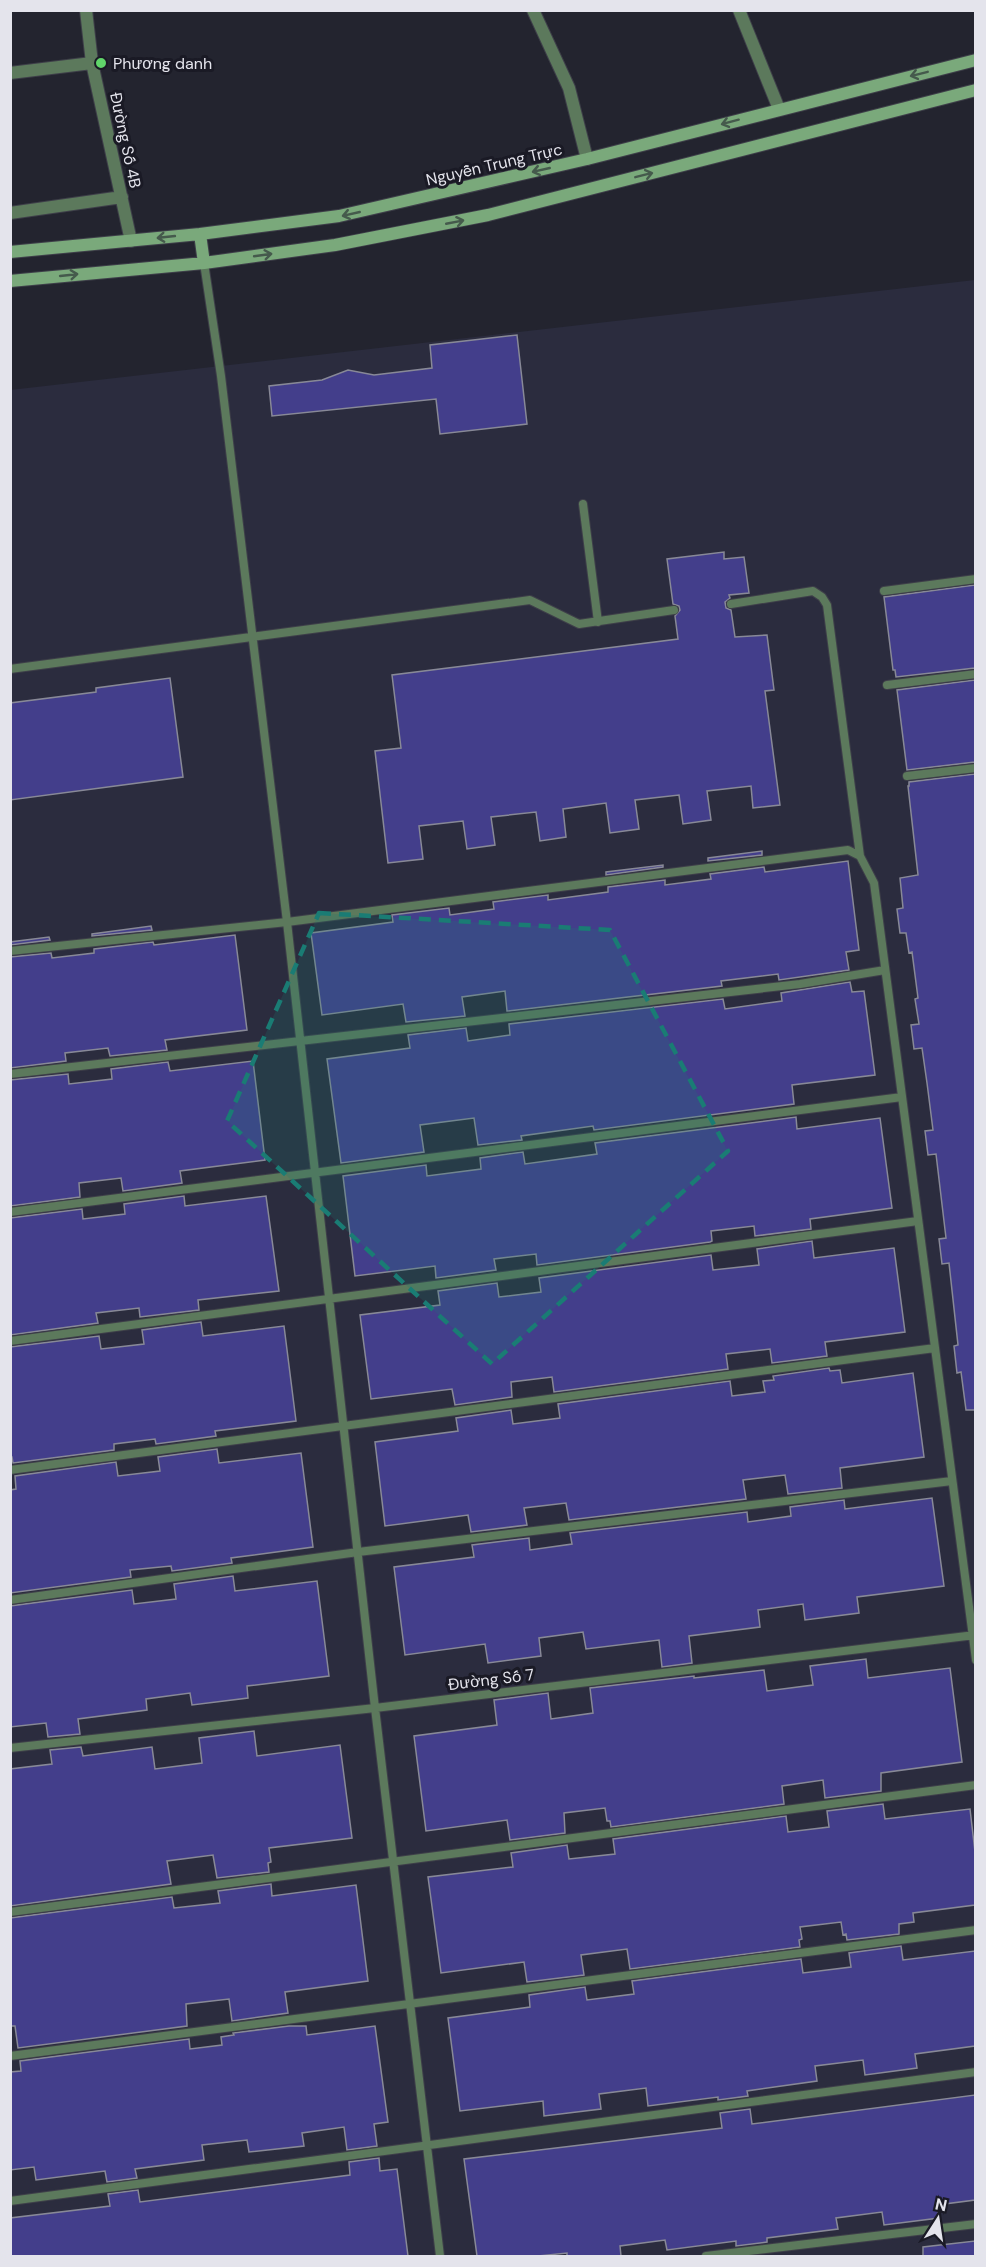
<svg xmlns="http://www.w3.org/2000/svg" width="986" height="2267" viewBox="0 0 986 2267" font-family="'DM Sans',sans-serif">
	<rect width="100%" height="100%" fill="#23242f"/>
	<path fill="#2b2c3e" d="M975,280v1976h-964l-1,-1866z"/>
	<path fill="#433e8b" stroke="#888997" stroke-width="1.5" d="M517,335l10,89 -87,10 -4,-35 -164,17 -3,-30 53,-6 26,-10 26,5 58,-7 -2,-23z
		M724,552v7l20,-2 5,36 -20,2 1,3 -5,4 1,6 5,2 4,27 32,-2 7,55 -9,1 15,114 -27,3 -2,-22 -44,5 4,29 -28,4 -4,-29 -44,5 4,29 -29,4 -4,-30 -43,6 3,28 -26,4 -4,-29 -45,5 4,28 -28,4 -4,-28 -44,5 4,33 -35,4 -13,-112 26,-3 -9,-73 286,-36 -3,-23 5,-6 -1,-4 -6,-2 -6,-45z
		M975,585v83l-79,9 -1,-7h-2l-9,-73z
		M170,678l13,99 -173,23v-97l86,-11v-4z
		M975,680v82l-68,8 -10,-80z
		M975,774v636h-9l-5,-38 -4,1 -3,-27 4,-1 -9,-82 -7,1 -3,-25 7,-1 -10,-84 -8,1 -3,-24 8,-1 -6,-47 -5,-35 -8,1 -3,-24 8,-1 -4,-25 3,-1 -6,-46 -3,1 -3,-20h-6l-3,-24 6,-1 -3,-30 18,-3 -10,-89h1v-4z
		M762,851v4l-54,6v-3z
		M848,861l11,89 -13,2 3,18 -70,10 -1,-6 -57,7 1,5 -215,25 -2,-20 -43,6 3,19 -59,6 -3,-18 -81,11 -11,-82 82,-11 -1,-7 57,-7 1,7 44,-6 -1,-7 55,-7v5l60,-8v-5l57,-7v5l46,-6 -1,-5 54,-7 1,5z
		M663,865v2l-57,8v-3z
		M151,926l1,4 -60,6v-2z
		M235,935l12,95 -82,10 2,10 -57,6 -2,-8 -43,5 1,8 -56,7v-111l41,-4 1,5 42,-5v-4l59,-7 1,3z
		M49,937l1,3 -40,5v-3z
		M850,982l2,10 12,-1 11,84 -83,10 2,19 -200,26 -1,-4 -72,10 1,4 -44,5 -4,-27 -54,7 4,27 -83,11 -14,-104 83,-11 -2,-13 58,-7 2,13 42,-6 -1,-11 214,-25 2,10 57,-8 -1,-8z
		M253,1061l12,99 -85,11 2,12 -59,8 -2,-13 -42,5 1,14 -70,9v-126l58,-6 1,10 43,-5 -1,-10 57,-7 2,9z
		M796,1117l1,12 83,-11 12,90 -82,11 1,10 -56,7 -1,-10 -43,5 1,10 -2,1 -173,23 -1,-11 -42,5 2,11 -60,8 -1,-12 -80,10 -12,-100 83,-11 1,11 54,-7 -1,-11 43,-6 2,12 72,-10 -2,-11z
		M184,1196l1,10 81,-10 13,95 -81,9 1,10 -59,7 -1,-9 -43,5 2,10 -88,12v-117l72,-9 1,10 42,-5 -1,-10z
		M812,1241l2,17 80,-10 11,84 -80,10 2,14 -55,7 -2,-14 -44,5 2,15 -174,23 -2,-15 -41,5 1,15 -57,8 -3,-16 -81,10 -11,-84 80,-10 -2,-14 59,-8 2,14 42,-5 -2,-14 172,-23 2,15 46,-5 -2,-16z
		M201,1322l2,14 81,-10 12,95 -81,10 1,5 -60,8 -1,-5 -41,5v6l-101,13 -1,-6h-2v-110l89,-11 2,13 43,-5 -2,-14z
		M829,1368l1,3 10,-1 2,13 71,-10 11,84 -84,11 2,20 -54,6 -3,-19 -42,5 3,19 -177,21 -3,-17 -42,5 3,17 -56,7 -3,-17 -83,11 -10,-84 83,-11 -2,-13 55,-8 2,14 47,-6 -2,-14 172,-23 2,15 33,-4 -2,-11 11,-1 -1,-4z
		M217,1449l2,14 82,-10 12,94 -82,11 1,5 -60,8 -1,-5 -41,4 1,7 -121,16v-103l6,-1 -1,-13 101,-14 2,14 42,-5 -2,-14z
		M932,1498l12,88 -87,11 2,16 -54,7 -2,-16 -45,6 2,17 -71,9 3,27 -30,4 -3,-27 -73,9 -3,-17 -44,6 2,18 -53,7 -3,-19 -80,11 -11,-88 80,-10 -2,-12 57,-7 1,12 42,-6 -2,-11 177,-21 1,10 43,-6 -1,-9 54,-7 1,9z
		M233,1576l2,15 82,-10 12,95 -82,10 1,12 -56,7 -2,-12 -44,6 1,11 -69,9 2,15 -32,3 -2,-14 -36,4v-121l122,-16 2,14 42,-5 -2,-15z
		M866,1659l2,19 82,-10 12,94 -81,11v18l-56,7 -2,-18 -41,6 2,18 -173,23 -1,-6h-3l-2,-13 -41,5 1,20 -55,7 -3,-20 -81,11 -12,-95 83,-11 -3,-25 54,-7 3,26 42,-6 -3,-25 104,-12v2l70,-8 3,21 46,-6 -3,-19z
		M254,1731l3,25 83,-11 12,93 -83,10 2,14 -3,1 1,9 -52,6 -4,-23 -46,6 4,23 -161,22v-137l42,-5 -2,-14 31,-3 2,9 69,-9 3,22 47,-6 -3,-25z
		M883,1804l2,15 85,-10 5,43v53l-62,8 1,9 -15,2v10l-52,6 -1,-6 -3,1 -2,-13 -41,5 2,12 -3,1 1,7 -170,22 -3,-20 -46,6 3,20 -57,7 -3,-20 -83,11 -13,-96 85,-10 -2,-14 56,-8 2,14 46,-5 -2,-15 173,-23 2,16 41,-5 -2,-16z
		M271,1884l1,12 84,-11 12,96 -83,11 3,21 -56,8 -3,-22 -43,5 1,22 -169,22 -3,-22h-5v-108l162,-21 2,11 46,-5 -2,-12z
		M901,1946l2,14 72,-9v95l-60,8 2,14 -52,7 -2,-15 -48,6 2,15 -70,10 1,5 -30,4v-3l-70,9 -2,-18 -47,6 2,15 -57,7 -1,-15 -83,10 -12,-93 82,-11 -1,-12 56,-8 2,13 47,-6 -2,-13 169,-22 2,14 48,-6 -2,-14z
		M289,2026h17l1,9 68,-9 13,96 -14,2 3,22 -30,4 -3,-23 -42,6 2,13 -55,6 -2,-12 -45,5 2,15 -69,9 2,9 -30,4 -2,-11 -69,9 -2,-13 -24,3v-98l11,-1 -1,-10 169,-22 1,10 32,-4 -1,-8 13,-2 -1,-2z
		M975,2095v105l-38,5 2,13 -55,7 -2,-13 -46,6 2,11 -71,9v4l-31,4v-5l-69,9 -2,-10 -45,6 1,10h-54v-3l-29,3h-61l-13,-97 258,-31 -2,-15 30,-4 2,15z
		M379,2158l1,13 17,-2 11,87h-398v-38l100,-12 -2,-12 30,-4 2,12 210,-27 -1,-13z
		M975,2241v15h-52v-9z"/>
	<g fill="none" stroke-linecap="round" stroke-linejoin="round">
		<defs>
			<path id="service" d="M204,263l17,113 66,546 88,786 65,548
				M583,504l15,118
				M884,591l92,-12
				M731,604l82,-13 9,6 5,8 33,251
				M10,669l520,-69 49,24 95,-14
				M887,685l89,-11
				M907,776l69,-8
				M10,951l277,-29 561,-72 12,6 14,27 102,777
				M10,1074l790,-90 85,-14
				M10,1212l892,-115
				M10,1341l908,-120
				M10,1470l925,-122
				M10,1600l348,-48 594,-71
				M10,1748l365,-40 600,-73
				M10,1912l966,-127
				M10,2056l966,-126
				M10,2201l966,-129
				M706,2256l270,-32"/>
			<path id="minor" d="M86,10l6,53 39,178
				M533,10l36,78 18,71
				M739,10l40,99
				M10,73l82,-10
				M10,213l112,-16"/>
			<path id="secondary" d="M200,234l4,29
				M10,252l190,-18 139,-18 248,-57 389,-99
				M10,281l194,-18 131,-18 153,-30 488,-125"/>
		</defs>
		<use href="#service" stroke="#3e3f49" stroke-width="10"/>
		<use href="#minor" stroke="#3e3f49" stroke-width="14"/>
		<use href="#secondary" stroke="#3e3f49" stroke-width="14"/>
		<use href="#service" stroke="#5c795c" stroke-width="8"/>
		<use href="#minor" stroke="#5c795c" stroke-width="12"/>
		<use href="#secondary" stroke="#7aa97b" stroke-width="12"/>
	</g>
	<defs><path id="oneway-shaft" d="M-6 0H5M1.5-3L5.5 0L1.5 3" fill="none" stroke-width="1.6" stroke-linecap="round" stroke-linejoin="round" transform="scale(1.5)"/></defs>
	<g stroke="#455a4c">
		<use href="#oneway-shaft" transform="translate(919 74) rotate(166)"/>
		<use href="#oneway-shaft" transform="translate(730 122) rotate(165)"/>
		<use href="#oneway-shaft" transform="translate(541 170) rotate(167)"/>
		<use href="#oneway-shaft" transform="translate(644 175) rotate(-14)"/>
		<use href="#oneway-shaft" transform="translate(351 214) rotate(167)"/>
		<use href="#oneway-shaft" transform="translate(455 222) rotate(-11)"/>
		<use href="#oneway-shaft" transform="translate(166 237) rotate(174)"/>
		<use href="#oneway-shaft" transform="translate(263 255) rotate(-8)"/>
		<use href="#oneway-shaft" transform="translate(69 275) rotate(-6)"/>
	</g>
	<path fill="#1a7c74" fill-opacity="0.2" stroke="#1a7c74" stroke-width="4.5" stroke-dasharray="12 8" stroke-linejoin="round" d="M319,913l291,17 118,221 -236,213 -265,-243z"/>
	<circle fill="#60d56a" stroke="#1a1a25" stroke-width="2" cx="101" cy="63" r="6"/>
	<g text-anchor="middle" stroke-width="6" stroke-linejoin="round" paint-order="stroke">
		<g font-size="16" fill="#e4e4ec" stroke="#1a1a25" text-anchor="start">
			<text x="113" y="69">Phương danh</text>
		</g>
		<g font-size="16" fill="#e4e4ec" stroke="#1a1a25">
			<text transform="translate(126 140) rotate(78)" y="6">Đường Số 4B</text>
			<text transform="translate(494 164) rotate(-13)" y="6">Nguyễn Trung Trực</text>
			<text transform="translate(491 1679) rotate(-7)" y="6">Đường Số 7</text>
		</g>
	</g>
	<rect width="986" height="2267" fill="none" stroke="#e4e4ec" stroke-width="24"/>
	<g transform="translate(938 2219) rotate(12)" stroke="#1a1a25" stroke-width="4.5" paint-order="stroke">
	<path d="M0-4.5L10 22L0 15L-10 22Z" fill="#e4e4ec"/>
	<text y="-9" font-size="16" font-weight="bold" text-anchor="middle" fill="#e4e4ec">N</text>
	</g>
</svg>
